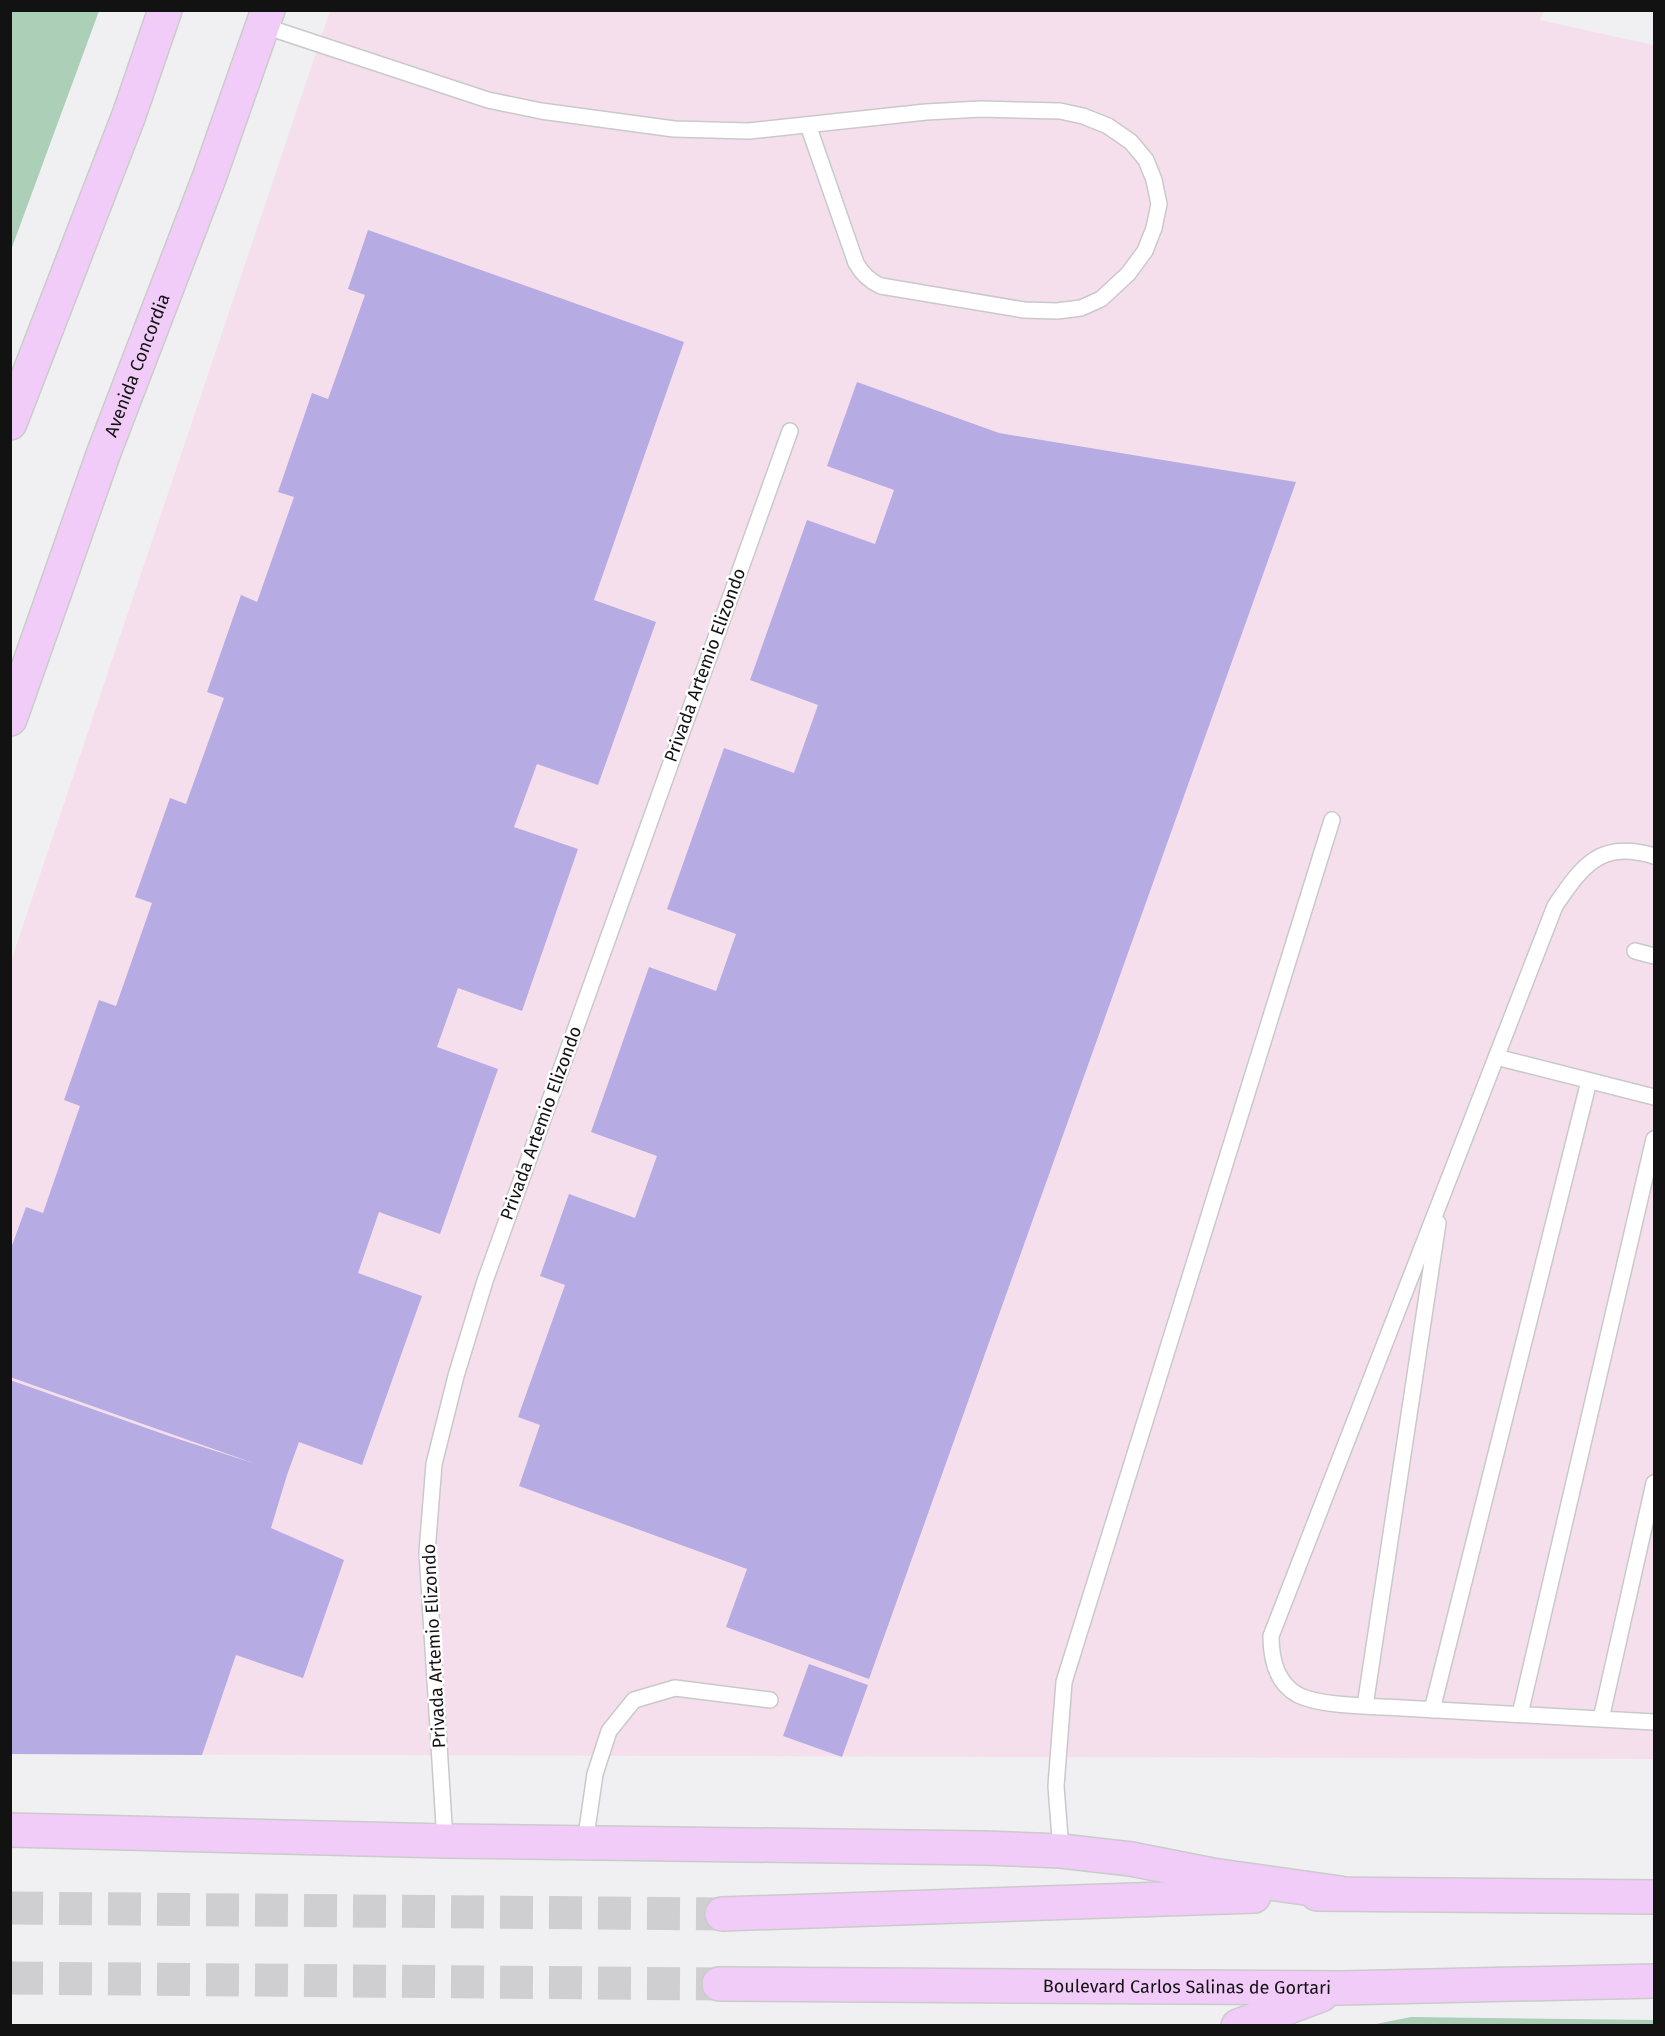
<svg xmlns="http://www.w3.org/2000/svg" width="1665" height="2036" viewBox="0 0 1665 2036" font-family="'Fira Sans',sans-serif">
	<rect width="100%" height="100%" fill="#f0f0f3"/>
	<path fill="#f6dfec" d="M1544,10l-4,10 114,25v1714l-1643,-5v-793l319,-950z"/>
	<path fill="#abcfb7" d="M11,10l88,1 -88,239 -1,-239z
		M1411,2017l243,3v5h-283z"/>
	<path fill="#b6abe2" d="M368,230l316,112 -90,258 62,22 -58,163 -61,-21 -23,63 64,22 -56,162 -64,-23 -21,59 61,22 -58,165 -61,-22 -21,61 64,23 -60,169 -63,-23 -12,33 -16,53 73,32 -41,118 -67,-23 -34,100 -192,-1v-374l159,56 87,28 -246,-87v-126l16,-44 17,6 37,-107 -16,-6 35,-100 17,6 36,-103 -17,-6 35,-99 16,6 38,-106 -17,-6 34,-97 16,7 37,-105 -16,-5 34,-99 16,6 37,-104 -17,-6z
		M857,382l142,51 297,49 -427,1197 -143,-52 21,-58 -228,-83 21,-61 -22,-8 47,-132 -25,-9 29,-82 66,24 22,-62 -66,-24 58,-165 67,24 20,-57 -69,-25 57,-161 70,25 24,-68 -68,-25 57,-160 68,24 19,-54 -67,-24z
		M809,1664l59,21 -26,72 -59,-21z"/>
	<g fill="none" stroke-linecap="round" stroke-linejoin="round">
		<path stroke="#cfcfd1" stroke-width="33" stroke-dasharray="33 16" stroke-linecap="butt" d="M10,1908l712,6
			M10,1978l709,6"/>
		<defs>
			<path id="lane" d="M264,26l224,74 53,11 133,18 75,2 177,-19 55,-3 79,2 23,5 25,10 23,16 15,18 8,20 5,24 -5,24 -9,23 -17,23 -27,25 -20,9 -24,3 -33,-1 -143,-24c-12,-5 -19,-12 -25,-23l-48,-138
				M1654,856c-54,-16 -71,9 -99,50l-284,730c0,23 5,47 27,59 25,12 76,11 104,13 84,5 168,9 252,14
				M1635,951l19,5
				M1496,1057l158,40
				M1365,1706l73,-483
				M1432,1710l157,-629
				M1520,1714l134,-575
				M1601,1719l53,-236
				M445,1841l-18,-289 7,-88 22,-88 29,-95 305,-850
				M585,1843l10,-69 14,-43 25,-31 41,-12 95,12
				M1061,1851l-5,-65 8,-104 268,-862"/>
			<g id="primary">
				<path d="M10,423l119,-308 36,-105"/>
				<path id="s1" d="M10,719l94,-267 105,-274 59,-168"/>
				<path d="M10,1830l435,11 539,7 77,3 70,8 81,16 128,18"/>
				<path d="M1317,1894l337,3"/>
				<path d="M722,1914l532,-18"/>
				<path id="s2" d="M719,1984l622,4 313,-7"/>
				<path d="M1238,2026l83,-31"/>
			</g>
		</defs>
		<use href="#lane" stroke="#c9c9cb" stroke-width="18"/>
		<use href="#primary" stroke="#cbcbcb" stroke-width="36"/>
		<use href="#lane" stroke="#fff" stroke-width="15"/>
		<use href="#primary" stroke="#f1ccf8" stroke-width="33"/>
	</g>
	<g text-anchor="middle" stroke-width="5" stroke-linejoin="round" paint-order="stroke">
		<g font-size="18" fill="#121213" stroke="#fefeff">
			<text dy="6" stroke="none"><textPath href="#s1" startOffset="376">Avenida Concordia</textPath></text>
			<text transform="translate(705 665) rotate(-70)" y="6">Privada Artemio Elizondo</text>
			<text transform="translate(541 1123) rotate(-70)" y="6">Privada Artemio Elizondo</text>
			<text transform="translate(434 1646) rotate(-93)" y="6">Privada Artemio Elizondo</text>
			<text dy="6" stroke="none"><textPath href="#s2" startOffset="468">Boulevard Carlos Salinas de Gortari</textPath></text>
		</g>
	</g>
	<rect width="1665" height="2036" fill="none" stroke="#121213" stroke-width="24"/>
</svg>
